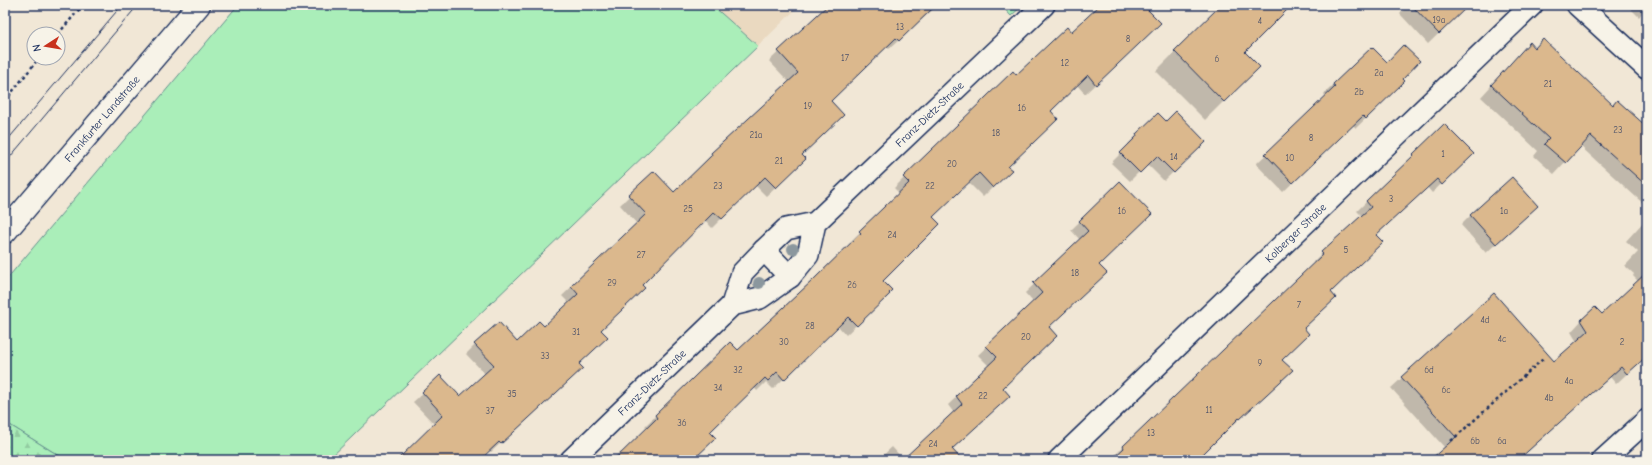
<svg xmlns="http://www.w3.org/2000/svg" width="1652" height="465" viewBox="0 0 1652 465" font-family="'Comic Neue',sans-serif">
	<defs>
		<pattern id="forest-firs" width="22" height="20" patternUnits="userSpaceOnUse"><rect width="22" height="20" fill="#aaeeb9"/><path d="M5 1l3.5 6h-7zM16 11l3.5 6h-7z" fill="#92cca1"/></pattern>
		<pattern id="park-tufts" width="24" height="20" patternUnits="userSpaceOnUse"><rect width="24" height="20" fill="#aaeeb9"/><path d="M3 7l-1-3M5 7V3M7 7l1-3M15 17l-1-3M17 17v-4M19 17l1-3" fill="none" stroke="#92cca1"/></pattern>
	</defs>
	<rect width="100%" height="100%" fill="#f1e7d6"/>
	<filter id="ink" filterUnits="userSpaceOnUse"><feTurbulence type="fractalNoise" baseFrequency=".025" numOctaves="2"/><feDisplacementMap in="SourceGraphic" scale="8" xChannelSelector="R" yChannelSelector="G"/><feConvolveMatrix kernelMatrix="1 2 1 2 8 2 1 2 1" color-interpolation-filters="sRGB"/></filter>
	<g filter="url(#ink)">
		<path fill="#ead9c0" d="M712,5h88l-42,41z"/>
		<path fill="#aaeeb9" stroke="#628e8c" d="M238,5h474l46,41 -430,414h-262l-61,-38v-141z"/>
		<path fill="url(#forest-firs)" stroke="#628e8c" d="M5,422l61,38h-61z"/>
		<path fill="url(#park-tufts)" stroke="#628e8c" d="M1001,5h22l-12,11z"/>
		<path fill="#0003" d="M829,5h109l-49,44 -3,-3 -56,55 -29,54 -6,13 -29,28 -11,-11 -43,43 -7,-8 -64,65 -41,45 -22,34 -6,13 -81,75 -2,-2 -10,10h-81l37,-35 -22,-23 10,-9 37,5 25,-24 -19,-20 9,-9 42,-2 27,-15 25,-25 -7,-7 75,-72 -17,-19 34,-33 20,22 38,-40 77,-72 -20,-21z
			M1100,5h53l-6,5 2,23 -64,61 -8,-9 -28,26 -42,56 -7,13 -17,17 -15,-15 -36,35 -50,64 -4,23 -32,31 -8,-9 -65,63 -7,-7 -9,9 -3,-4 -45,45 -18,28h-80l9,-8 2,2 26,-26 -3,-2 85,-83 8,9 113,-109 -1,-1 49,-49 -5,-5 10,-10 112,-102 55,-42z
			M1222,5h69l-47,47 15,14 -54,54 -49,-49z
			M1408,5h60l-40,39 -28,-30z
			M1627,5h20v10l-4,-3 -4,5z
			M1372,48l32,33 -48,47 -3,-3 -70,67 -27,-28 70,-67 -2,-3z
			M1535,49l78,57 34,22v79l-67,-61 -26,28 -20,-18 4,-5 -57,-54 38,-42z
			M1158,114l8,9 38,19 -40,39 -17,-17 -17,17 -19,-18 18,-18 -1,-1z
			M1444,125l28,29 -40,39 -5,-6 -52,48 -45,57 -49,68 1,20 -51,47 -1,-1 -35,34h-82l3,-2 -2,-2 9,-9 192,-183 -2,-2 9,-9 40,-37 -5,-5z
			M1120,182l-22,83 -96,124 -51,61 9,10h-82l14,-13 12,13 50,-47 -6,-8 41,-39 -11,-11 55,-53 -8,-9 55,-53 -9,-10z
			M1537,206l-51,47 -25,-28 10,-10z
			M1647,218v137l-31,29 -6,-7 -92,83h-85l12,-12 -54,-60 103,-94 60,68 23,-20 -6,-10 10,-11 14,-13 7,7 36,-34 -5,-5 1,-2 -9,-8 13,-14 -12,-11z"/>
		<path fill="#dbb88d" stroke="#1b2f5e" d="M828,5h108l-37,36 -3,-3 -65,63 13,14 -42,40 4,4 -30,29 -11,-11 -43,42 -8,-7 -72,73 3,3 -44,42 7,7 -29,27 4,4 -82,76 -2,-2 -19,18h-83l46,-45 -21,-23 18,-17 20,21 34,-31 -20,-21 25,-22 18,20 22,-21 5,5 34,-32 -7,-8 75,-72 -18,-19 26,-24 20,21 38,-37 -1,-2 87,-80 -20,-22z
			M1100,5h43l18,18 -65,62 -8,-10 -37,36 7,8 -50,48 4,3 -19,18 -14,-15 -46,44 7,7 -57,57 9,9 -3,3 1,1 -33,32 -9,-9 -64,63 -7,-8 -9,9 -3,-3 -55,54 6,6 -23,22h-79l43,-42 -2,-3 75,-73 8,8 75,-70 48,-47 -2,-2 50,-48 -6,-6 110,-106 3,4 51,-48 4,5z
			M1221,5h71l-47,47 15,15 -36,35 -50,-51z
			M1411,5h58l-30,29z
			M1543,39l70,66 4,-5 30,27v59l-56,-50 -25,27 -22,-19 5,-5 -58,-54 39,-43 5,6z
			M1403,45l17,16 -17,18 2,2 -39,38 -3,-3 -70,67 -28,-29 70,-67 -2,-3 39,-37 15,15z
			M1176,111l30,31 -32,31 -17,-17 -17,17 -20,-20 17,-17 -1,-2 22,-21 8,8z
			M1444,124l30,30 -32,31 -5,-6 -61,56 7,7 -52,50 5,6 -32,30 5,6 -27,26 11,10 -53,49 -1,-1 -42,42h-86l13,-12 -1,-2 200,-192 -2,-2 50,-45 -5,-6 48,-46 -1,-1z
			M1512,177l26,29 -42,38 -26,-29z
			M1120,181l32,33 -53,51 8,8 -58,54 8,9 -54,52 7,8 -58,53 10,11h-60l60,-56 -6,-8 41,-39 -11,-11 56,-53 -9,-10 55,-52 -9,-10z
			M1647,272v84l-20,18 -6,-7 -103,93h-88l26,-23 -55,-60 93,-84 60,68 34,-30 -7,-11 14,-13 7,7z"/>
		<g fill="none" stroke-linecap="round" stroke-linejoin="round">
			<defs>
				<g id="minor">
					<path id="s1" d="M815,223l-7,32 -18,22 -30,21 -28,7 10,-32 22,-23 22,-21 29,-6 229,-218"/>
					<path d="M764,250l26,27"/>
					<path id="s2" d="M571,460l161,-155"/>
					<path id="s3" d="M1059,460l473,-455"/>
					<path d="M1603,460l44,-40"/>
				</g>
				<g id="secondary">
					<path d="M1578,5l69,63"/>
					<path id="s4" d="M5,232l194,-227"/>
				</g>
			</defs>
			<use href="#minor" stroke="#1b2f5e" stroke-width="24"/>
			<use href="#secondary" stroke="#1b2f5e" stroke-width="25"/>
			<path stroke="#1b2f5e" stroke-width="2.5" stroke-dasharray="3 3" stroke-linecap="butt" d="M58,34l25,-29
				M5,101l34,-43
				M1451,441l92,-82"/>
			<use href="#minor" stroke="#f7f3e8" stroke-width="21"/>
			<use href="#secondary" stroke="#f7f3e8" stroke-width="22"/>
			<path stroke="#1b2f5e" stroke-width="1" d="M5,143l117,-138
				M5,163l133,-158"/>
		</g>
		<g fill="#8b979e">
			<circle cx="793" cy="249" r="6"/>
			<circle cx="759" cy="283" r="6"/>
		</g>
	</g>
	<g text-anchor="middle" stroke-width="4" stroke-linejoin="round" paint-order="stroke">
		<g font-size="9" fill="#4b516a">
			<text x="1439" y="23">19a</text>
			<text x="1260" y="24">4</text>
			<text x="900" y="30">13</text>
			<text x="1128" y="42">8</text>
			<text x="845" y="61">17</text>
			<text x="1217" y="62">6</text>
			<text x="1065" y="66">12</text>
			<text x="1379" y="76">2a</text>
			<text x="1548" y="87">21</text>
			<text x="1359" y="95">2b</text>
			<text x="808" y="109">19</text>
			<text x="1022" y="111">16</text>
			<text x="1618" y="133">23</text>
			<text x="996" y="136">18</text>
			<text x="756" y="138">21a</text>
			<text x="1311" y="141">8</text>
			<text x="1443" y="157">1</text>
			<text x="1174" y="160">14</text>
			<text x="1290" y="161">10</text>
			<text x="779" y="164">21</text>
			<text x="952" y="167">20</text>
			<text x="718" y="189">23</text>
			<text x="930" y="189">22</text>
			<text x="1391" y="202">3</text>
			<text x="688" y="212">25</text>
			<text x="1122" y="214">16</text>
			<text x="1504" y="214">1a</text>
			<text x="892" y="238">24</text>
			<text x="1346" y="253">5</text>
			<text x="641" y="258">27</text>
			<text x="1075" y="276">18</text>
			<text x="612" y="286">29</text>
			<text x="852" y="288">26</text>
			<text x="1299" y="308">7</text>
			<text x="1485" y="323">4d</text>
			<text x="810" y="329">28</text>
			<text x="576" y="335">31</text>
			<text x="1026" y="340">20</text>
			<text x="1502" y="342">4c</text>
			<text x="784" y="345">30</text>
			<text x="1622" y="345">2</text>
			<text x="545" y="359">33</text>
			<text x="1260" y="366">9</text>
			<text x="738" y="373">32</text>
			<text x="1429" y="373">6d</text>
			<text x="1569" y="384">4a</text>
			<text x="718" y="391">34</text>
			<text x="1446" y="393">6c</text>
			<text x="512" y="397">35</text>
			<text x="983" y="399">22</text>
			<text x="1549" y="401">4b</text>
			<text x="1209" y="413">11</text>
			<text x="490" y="414">37</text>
			<text x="682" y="426">36</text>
			<text x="1151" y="436">13</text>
			<text x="1475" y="444">6b</text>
			<text x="1502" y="444">6a</text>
			<text x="933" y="447">24</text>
		</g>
		<g font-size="11" fill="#1b2f5e" stroke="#f7f3e8">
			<text dy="4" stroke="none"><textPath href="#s1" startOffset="410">Franz-Dietz-Straße</textPath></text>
			<text dy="4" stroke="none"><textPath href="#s4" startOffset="149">Frankfurter Landstraße</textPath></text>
			<text dy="4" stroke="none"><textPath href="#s3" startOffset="328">Kolberger Straße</textPath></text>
			<text dy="4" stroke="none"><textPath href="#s2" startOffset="112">Franz-Dietz-Straße</textPath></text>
		</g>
	</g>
	<rect width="1652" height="465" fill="none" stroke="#f7f3e8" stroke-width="20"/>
	<rect x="10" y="10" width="1632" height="445" fill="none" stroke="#1b2f5e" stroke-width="1.5" filter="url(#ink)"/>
	<g transform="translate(46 46) rotate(258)"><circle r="19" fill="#f7f3e8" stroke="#9fa5b1"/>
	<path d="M0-3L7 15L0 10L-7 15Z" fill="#c8321e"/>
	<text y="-6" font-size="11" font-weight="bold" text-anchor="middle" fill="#1b2f5e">N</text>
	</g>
</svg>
